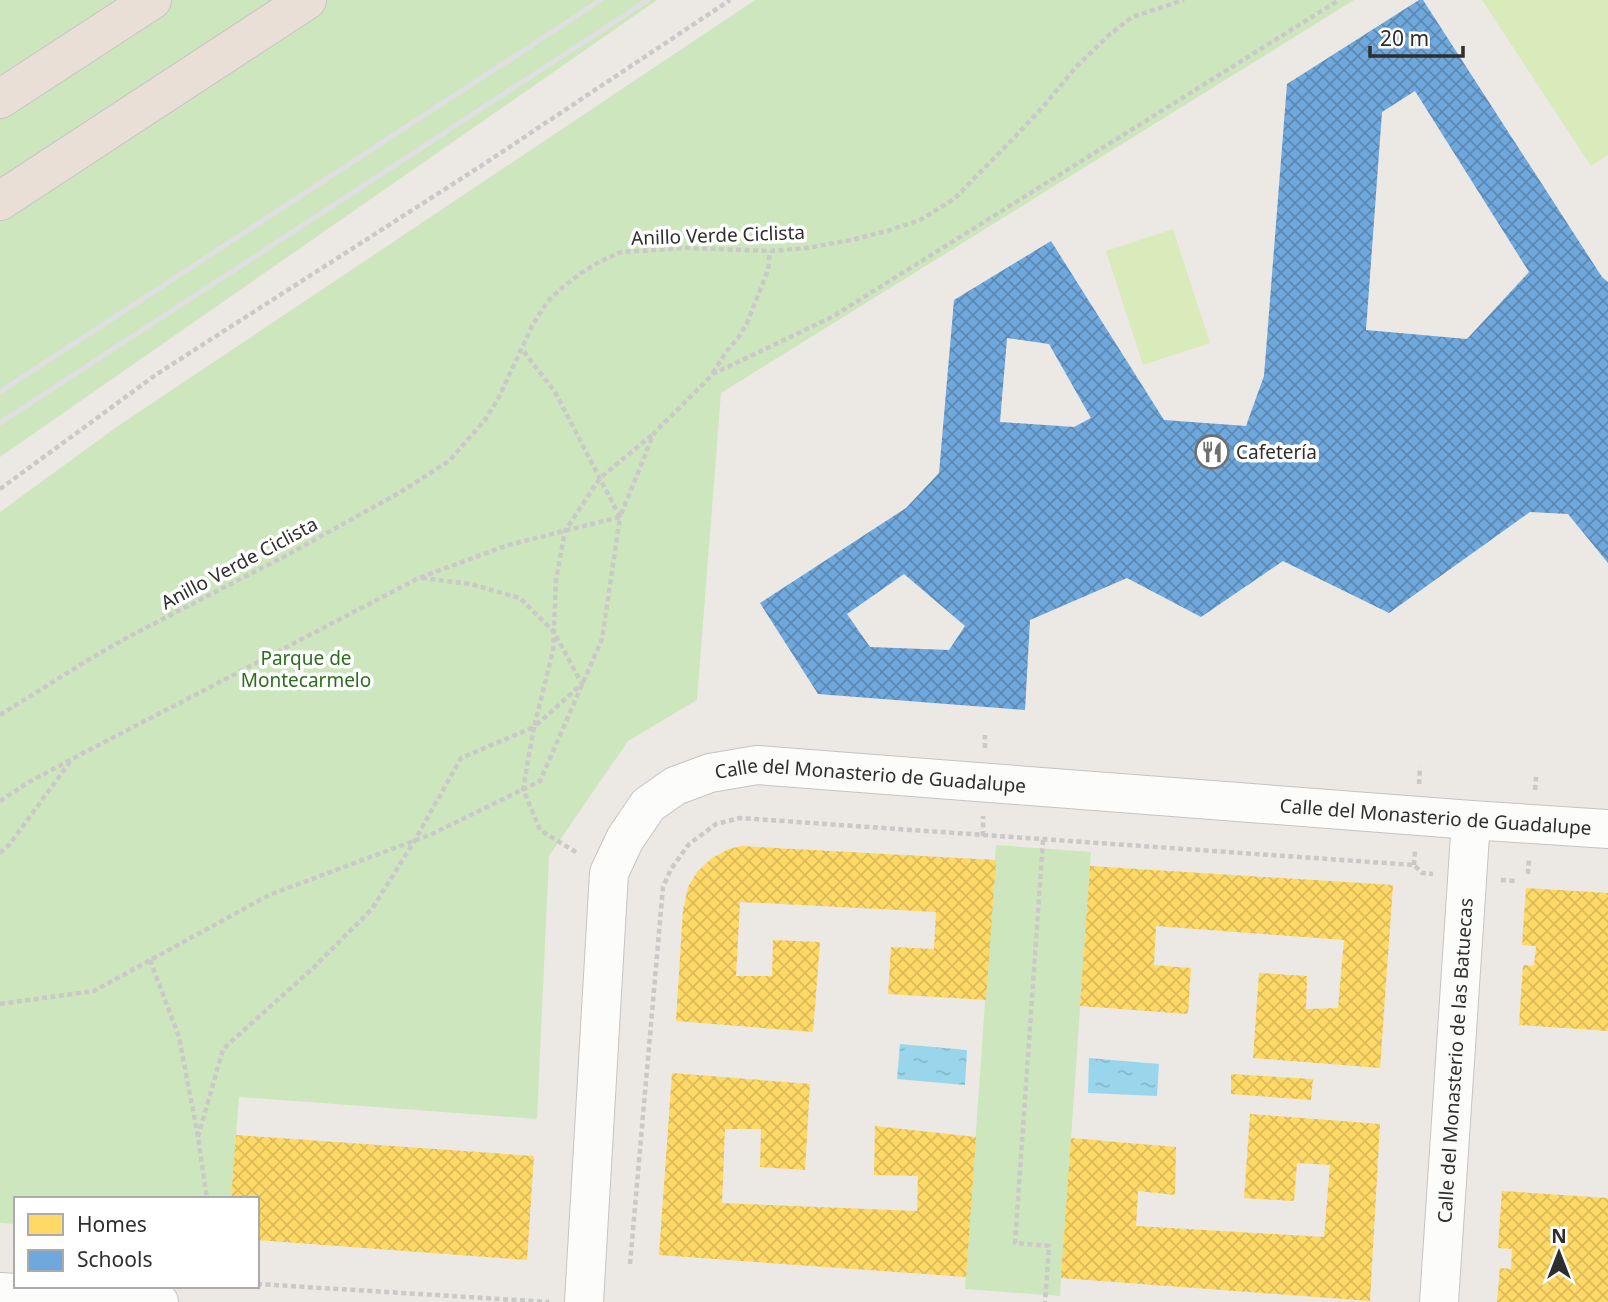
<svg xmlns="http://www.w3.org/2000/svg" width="1608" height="1302" viewBox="0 0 1608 1302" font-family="'Noto Sans',sans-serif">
	<defs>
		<pattern id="water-ripples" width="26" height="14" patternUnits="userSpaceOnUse" patternTransform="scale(1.75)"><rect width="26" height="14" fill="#99d6ec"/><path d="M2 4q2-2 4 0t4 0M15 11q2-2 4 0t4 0" fill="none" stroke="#84b8cb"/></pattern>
		<pattern id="homes-cross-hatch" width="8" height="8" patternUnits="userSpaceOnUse" patternTransform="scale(1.75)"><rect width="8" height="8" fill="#ffd966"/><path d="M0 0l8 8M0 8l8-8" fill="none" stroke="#dbbb59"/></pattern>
		<pattern id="schools-cross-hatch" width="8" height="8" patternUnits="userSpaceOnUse" patternTransform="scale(1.75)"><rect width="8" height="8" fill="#6fa8dc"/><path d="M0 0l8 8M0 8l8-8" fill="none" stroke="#5c89b3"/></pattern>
	</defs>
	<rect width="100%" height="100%" fill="#ece8e4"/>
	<path fill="#cee6be" d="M0,0h657l-657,457z
		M755,0h599l-633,393 -24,307 -69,41 -79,115 -12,263 -298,-22 -8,102h-215v25l-16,-1v-711l118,-86z
		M996,845l95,7 -31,444 -95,-7z"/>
	<path fill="#d9eabb" d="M1482,0h126v155l-17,11z
		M1173,229l37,114 -67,22 -37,-114z"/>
	<path fill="url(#water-ripples)" d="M900,1044l67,6 -2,35 -68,-6z
		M1089,1058l70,6 -2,32 -69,-3z"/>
	<path fill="url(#homes-cross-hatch)" d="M741,846l255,14 -10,140 -98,-6 3,-47 43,2 2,-37 -196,-10 -4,74h36l1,-36 47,2 -7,90 -137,-11 7,-111 5,-23 9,-15 15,-14 17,-9z
		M1090,866l303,19 -13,183 -127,-10 6,-85 48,3 -1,33 32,-1 6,-68 -188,-14 -2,39 37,3 -3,46 -108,-8z
		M1526,888l82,5v138l-89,-6 4,-60 11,1 2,-20 -14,-1z
		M672,1073l138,11 -5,86 -45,-3 1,-38h-36l-3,74 195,8 1,-35 -44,-1 1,-49 101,11 -10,140 -307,-22z
		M1231,1074l82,5 -2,21 -80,-6z
		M1250,1114l130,10 -10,177 -309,-23 10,-140 105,9 -1,48 -37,-4 -2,35 188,11 6,-72 -33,-2 -3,38 -50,-3z
		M236,1135l298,21 -7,104 -270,-20v-41h-26z
		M1502,1191l106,7v104h-111l3,-34 11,1 1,-20 -14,-1z"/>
	<path fill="url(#schools-cross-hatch)" fill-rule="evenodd" d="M1419,0h4l179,277 6,5v281l-40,-49 -38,-2 -141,101 -106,-52 -82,56 -74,-39 -97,42 -5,90 -207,-16 -58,-91 146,-95 33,-35 15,-173 97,-59 113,179 82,6 18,-50 23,-292zM1415,91l114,181 -62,67 -101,-9 16,-218zM1007,338l42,6 42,74 -17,9 -74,-5zM904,574l61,52 -16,24 -79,-3 -23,-33z"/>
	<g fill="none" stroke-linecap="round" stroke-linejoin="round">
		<defs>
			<g id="minor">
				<path d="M0,1292l159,10"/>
				<path id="s1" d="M584,1302l25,-429 16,-34 23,-34 27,-19 35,-13 47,-8 714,55 137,9"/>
				<path id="s2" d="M1439,1302l32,-482"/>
			</g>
			<path id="highway" d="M0,99l152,-99
				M0,201l307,-201"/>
		</defs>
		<use href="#minor" stroke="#c5c4c5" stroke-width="40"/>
		<use href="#highway" stroke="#c6c5c4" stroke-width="40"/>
		<path stroke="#c9c9c8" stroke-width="4.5" stroke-dasharray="5 3.5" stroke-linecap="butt" d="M713,373l13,-21 13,-15 8,-14 21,-53 2,-19
			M0,489l157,-115 327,-210 246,-164
			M422,578l48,6 50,14 34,34 28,52 -48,43 -11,62 17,41 39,24
			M0,715l88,-55 42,-24 157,-81 112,-62 50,-32 36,-41 13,-21 34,-73 15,-24 16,-15 18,-14 18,-11 22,-10 66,-4 83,3 37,-3 44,-8 36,-9 33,-11 34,-21 55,-56 34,-36 33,-40 32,-31 24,-19 52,-17
			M985,748v-13
			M1419,784l1,-17
			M1535,790l1,-13
			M0,801l29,-19 43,-23 347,-181 89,-33 112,-28 34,-84 59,-59 119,-57 507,-317
			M983,836v-20
			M1043,840l-28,403 34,3 -4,56
			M0,853l9,-8 61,-83
			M1414,865l1,-16
			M1528,874l1,-16
			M1501,880l15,1
			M150,960l29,77 19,100 9,62
			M0,1004l94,-13 175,-96 163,-61 108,-53 62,-142 18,-122 -65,-125 -33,-43
			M198,1137l25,-88 89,-80 60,-60 43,-69 46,-82 73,-31 19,-76 3,-71 9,-49 35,-53 52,-43
			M630,1264l33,-377 8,-18 18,-25 27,-20 24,-6 674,47 8,8 11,1
			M257,1284l292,18"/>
		<use href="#minor" stroke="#fcfcfb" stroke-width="38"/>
		<use href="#highway" stroke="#eadfd6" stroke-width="38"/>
		<path stroke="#dfdfe1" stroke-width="5" d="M0,392l601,-392
			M0,423l648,-423"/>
	</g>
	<defs>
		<symbol id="restaurant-ring" viewBox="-11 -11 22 22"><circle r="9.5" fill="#fff" stroke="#706f6e" stroke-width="1.5"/><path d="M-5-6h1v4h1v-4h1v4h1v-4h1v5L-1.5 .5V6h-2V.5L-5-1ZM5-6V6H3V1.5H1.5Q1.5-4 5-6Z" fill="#706f6e"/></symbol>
	</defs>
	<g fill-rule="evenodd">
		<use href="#restaurant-ring" x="1193" y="433" width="38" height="38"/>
	</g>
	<g text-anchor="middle" stroke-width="7" stroke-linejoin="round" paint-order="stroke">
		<g font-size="19" fill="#2e2e2e" stroke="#fff">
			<text transform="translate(718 235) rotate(-2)" y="7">Anillo Verde Ciclista</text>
			<text transform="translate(239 563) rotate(-28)" y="7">Anillo Verde Ciclista</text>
			<text dy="7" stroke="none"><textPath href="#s1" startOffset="740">Calle del Monasterio de Guadalupe</textPath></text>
			<text dy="7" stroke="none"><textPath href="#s1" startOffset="1307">Calle del Monasterio de Guadalupe</textPath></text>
			<text dy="7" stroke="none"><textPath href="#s2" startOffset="242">Calle del Monasterio de las Batuecas</textPath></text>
		</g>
		<g font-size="19" fill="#2e2e2e" stroke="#fff" text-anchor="start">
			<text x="1236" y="459">Cafetería</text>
		</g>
		<g font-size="19" fill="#2c6e1b" stroke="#fff">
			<text x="306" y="665">Parque de<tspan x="306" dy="22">Montecarmelo</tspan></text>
		</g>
	</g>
	<rect x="14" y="1197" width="245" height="91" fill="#ffffff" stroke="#ababab" stroke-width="2"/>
	<rect x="28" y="1214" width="35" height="21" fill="#ffd966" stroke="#ababab" stroke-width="2"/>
	<text x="77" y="1232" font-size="21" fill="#2e2e2e">Homes</text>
	<rect x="28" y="1250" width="35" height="21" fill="#6fa8dc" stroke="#ababab" stroke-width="2"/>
	<text x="77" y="1267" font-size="21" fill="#2e2e2e">Schools</text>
	<g transform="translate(1559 1253)" stroke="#ffffff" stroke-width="5" paint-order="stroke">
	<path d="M0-5L12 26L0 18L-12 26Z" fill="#2e2e2e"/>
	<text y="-10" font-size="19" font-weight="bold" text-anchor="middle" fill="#2e2e2e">N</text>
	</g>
	<path d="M1370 46v10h93v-10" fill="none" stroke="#2e2e2e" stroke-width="3.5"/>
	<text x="1380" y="46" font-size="21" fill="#2e2e2e" stroke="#ffffff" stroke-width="5" paint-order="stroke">20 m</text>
</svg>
